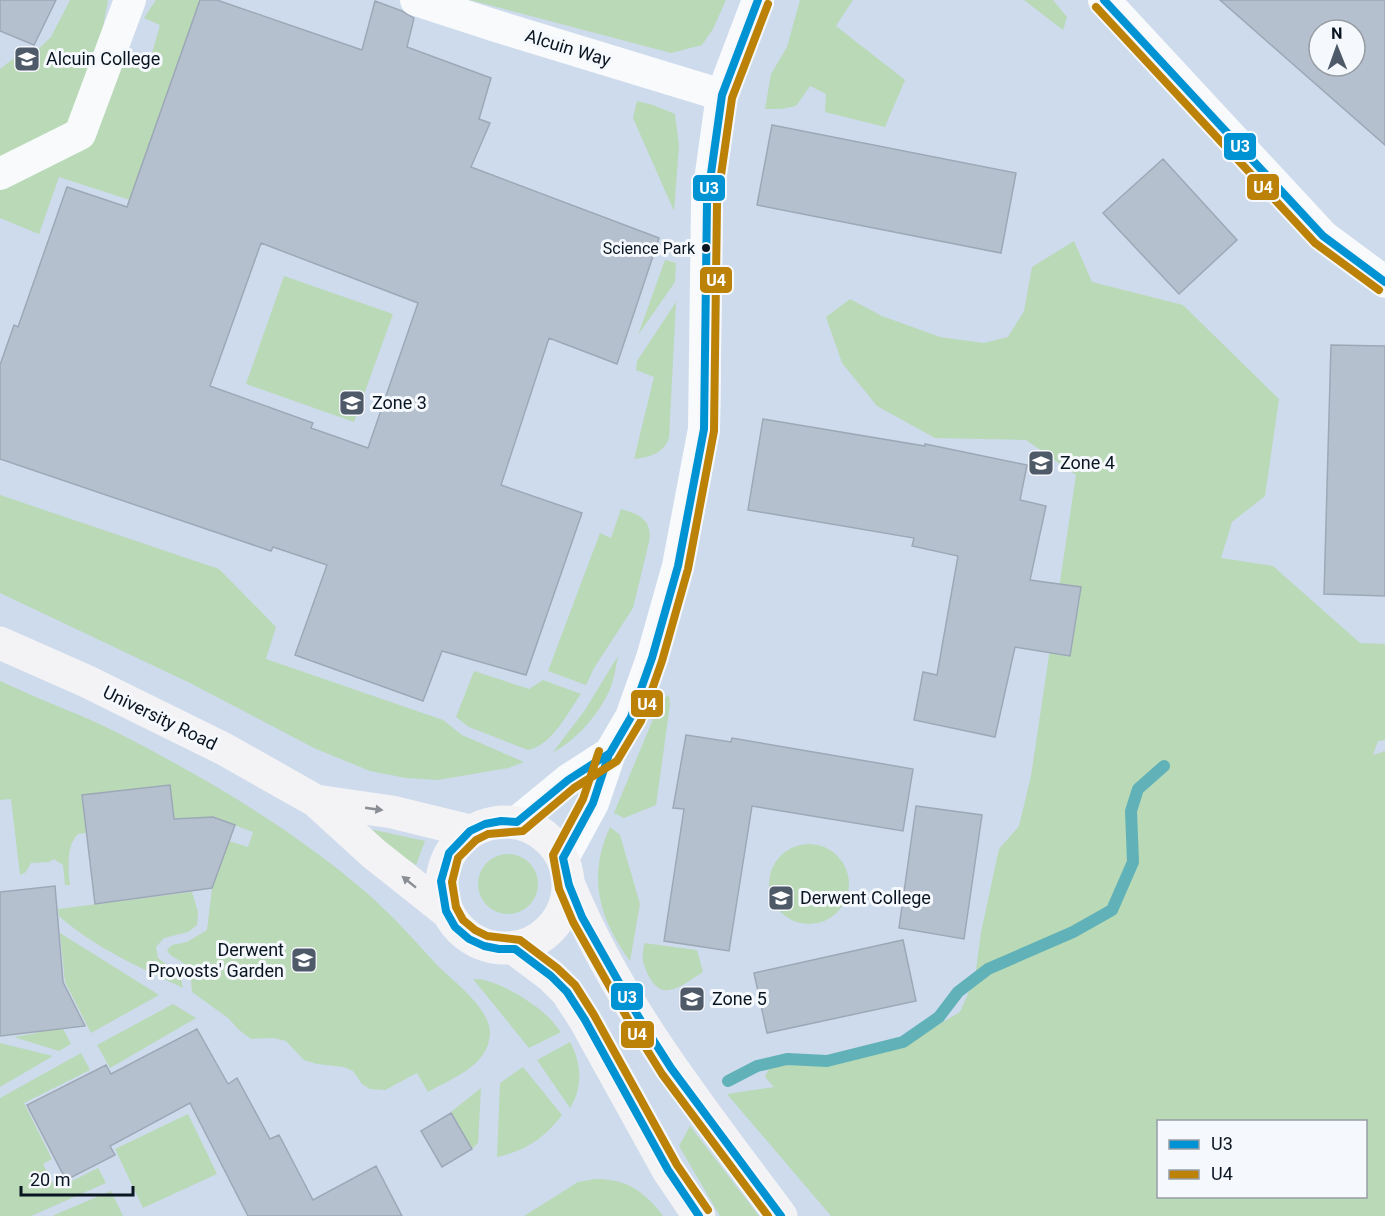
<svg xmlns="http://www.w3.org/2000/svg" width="1385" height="1216" viewBox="0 0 1385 1216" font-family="Roboto,sans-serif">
	<rect width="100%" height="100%" fill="#cedbec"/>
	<path fill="#b9d9b7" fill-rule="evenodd" d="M70,0h38l-6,33 -31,87 -22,19 -49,20v-90l13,-10 12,3 26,-25z
		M156,0h44l-70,200 -71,-23 -20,57 -39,-16v-33l25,-6 33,-17 63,-109 29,7 10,-35 -16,-7z
		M470,0h256l-13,29 -11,16 -31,8z
		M800,0h53l-17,26 69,54 -20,47 -60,-15 1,-18 -16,-8 -14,20 -15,3h-16l6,-35 16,-27z
		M1024,0h29l14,17 -4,13z
		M637,101l16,4 22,9 4,32 -5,65 -41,-93z
		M1074,241l18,41 91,23 96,94 -14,97 -33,26 -11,36 52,8 87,77 25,1v96l-7,1 -5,14 12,-4v465h-554l-104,-122 47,-7 -9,-10 5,-10 147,-30 43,-25 15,-34 6,-46 18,-83 20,-23 12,-50 45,-301 -50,-35 -91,-2 -58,-32 -35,-43 -16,-46 24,-18 32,17 58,21 44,6 24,-6 16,-26 8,-44zM1158,1122h208v74h-208z
		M665,260l11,3 -1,19 -37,53z
		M284,276l109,38 -39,108 -108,-38z
		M676,302l-7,136c-6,16 -19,19 -35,21l20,-82 -18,-7 1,-9z
		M0,495l219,74 57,58 -10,32 177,61 19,15 62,27 -16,6 -70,12 -32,-2 -36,-7 -56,-23 -124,-65 -190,-90z
		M621,509c18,5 32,11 28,33l-16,66 -39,60 -8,17 -38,-14 52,-138 11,5z
		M618,656c-2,11 -4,23 -8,33 -10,24 -35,53 -57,63l32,-42z
		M474,671l55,18 14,-9 38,14c-14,19 -28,51 -53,56l-59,-23 -13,-10z
		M0,681c26,12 52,23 79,34 31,13 61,29 90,45 70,38 139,82 199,134 26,23 47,47 70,72 16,16 52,42 52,67 -1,33 -38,45 -62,59l-11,-19 -32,17 -15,-1 -8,-5 -9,-13 -9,-4 -27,-3 -13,-4 -18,-19 -12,-3 -23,1 -12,-9 -11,-12 -36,-26c-1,-8 0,-19 -6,-26 -5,-7 -15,-7 -19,-16l5,-5 15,-3 20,-12 5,-42 17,-47 19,6 5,-15 -40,-15 -39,2 -4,-34 -88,10 4,38 -8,1c-12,12 -10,34 -8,51h-5l-2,-20 -9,-6 -5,3 -18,1 -5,9 -6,3 -9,-76 -11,1z
		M669,695l1,10 -14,100 -32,13 -10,-5 47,-113z
		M610,827l10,8 20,69 -10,57c-31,-43 -43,-84 -20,-134z
		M370,829l55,12 -9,24 -48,-31z
		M769 884a40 40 0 1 1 80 0a40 40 0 1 1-80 0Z
		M478 884a30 30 0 1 1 60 0a30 30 0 1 1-60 0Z
		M192,892l6,20 -1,13 -9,7 -24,6 -8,9 2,11 22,16 3,14c-45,-22 -85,-38 -124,-72l-1,-7z
		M60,933l99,62 -68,38 -26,-51z
		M644,943l53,7 6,22c-10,6 -22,16 -34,18 -14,3 -23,-17 -26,-29 -1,-5 1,-13 1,-18z
		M473,979c20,-2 58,22 72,35 6,5 11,12 16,18l-32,16z
		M42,988l29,56 -12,7 -45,-14 23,-4 -5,-42z
		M173,1004l23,14 -86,50 -13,-23z
		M570,1042c12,22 13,45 0,66l-33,-48z
		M0,1043l53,13 -53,31z
		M81,1053l9,17 -66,33 28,56 -9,5 13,25 42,-21 8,15 -75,33h-31v-118z
		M523,1067l39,48c-17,23 -37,36 -65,42l3,-74z
		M481,1088l-3,55 -6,6 -21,-37z
		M188,1114l29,60 -74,34 -28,-59z
		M690,1126l69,90h-39l-41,-70z
		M595,1179c30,-1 51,13 68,37h-139l54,-34z
		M111,1191l12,25h-71z"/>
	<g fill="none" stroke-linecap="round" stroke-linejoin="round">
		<path stroke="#60b2b8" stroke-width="12" d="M728,1081l29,-15 30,-7 40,2 76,-19 36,-25 19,-25 30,-23 85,-37 39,-22 21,-48 -2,-51 7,-22 26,-23"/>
	</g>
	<path fill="#b5c0cf" stroke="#9da8b7" stroke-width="1.5" fill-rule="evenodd" d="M0,0h56l-22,45 -34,-14z
		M200,0h17l145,50 13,-49 27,10 12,7 -7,29 84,31 -12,41 11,4 -19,44 188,71 -42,126 -68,-26 -48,147 81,28 -56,162 -84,-24 -19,50 -128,-46 32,-90 -54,-18 -2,4 -271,-92v-94l14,-40 4,2 49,-140 60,20zM261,243l157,60 -50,145 -57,-20 2,-5 -103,-37z
		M1220,0h165v145zM1319,30h36v36h-36z
		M772,125l244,48 -15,80 -244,-48z
		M1163,159l74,81 -58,54 -76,-81z
		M1331,345l54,1v250l-61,-2z
		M763,419l162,27v-2l102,21 -7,35 26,6 -16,74 51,7 -11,69 -55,-9 -20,90 -81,-17 9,-48 14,3 21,-119 -46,-10 2,-8 -166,-28z
		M686,735l45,7 1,-4 181,31 -10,62 -151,-25 -23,145 -65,-10 20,-132 -11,-1z
		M170,785l4,34 39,-2 22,8 -23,63 -117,16 -13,-109z
		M916,806l66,9 -18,124 -65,-11z
		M55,886l8,96 22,44 -85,10v-144z
		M903,940l13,61 -149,32 -13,-60z
		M197,1029l31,55 9,-6 33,61 9,-4 34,65 63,-34 26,50h-154l-58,-113 -80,43 5,9 -49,25 -39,-75 79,-40 5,9z
		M451,1113l21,36 -30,18 -21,-36z"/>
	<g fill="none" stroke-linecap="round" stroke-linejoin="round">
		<path stroke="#f8fafc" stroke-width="32" d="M416,0l80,26 226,69
			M1104,0l219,236 62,46
			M0,174l80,-40 50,-134
			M517,822l51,-42 42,-27
			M563,858l30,-55 17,-50 21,-36 21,-59 26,-92 26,-137 3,-227 15,-107 36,-95"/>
		<path stroke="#f3f2f5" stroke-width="33" d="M0,643l86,38 138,68 92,52 57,52 73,58
			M316,801l76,11 78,19
			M442 885a63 63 0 1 1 126 0a63 63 0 1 1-126 0Z
			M569,885c50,122 134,226 212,331
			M515,949l36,27 16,16 18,28 83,150 31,46"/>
		<defs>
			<path id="bus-1" d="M1104,0l219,236 62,46
				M609,754l-16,49 -30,55 6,27 13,32 56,99 33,52 110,148
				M699,1216l-31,-46 -83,-150 -18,-28 -16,-16 -36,-27h-16l-15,-3 -15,-7 -14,-12 -9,-16 -5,-30 8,-28 21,-22 15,-7 16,-3 16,1 51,-42 42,-27 21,-36 21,-59 26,-92 26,-137 3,-227 15,-107 36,-95"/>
			<path id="bus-2" d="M1096,7l219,236 64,47
				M599,751l-16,48 -30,56 6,34 14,33 56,99 33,53 106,142
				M708,1210l-31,-45 -83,-150 -19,-30 -18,-17 -37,-28 -33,-4 -12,-6 -12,-10 -7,-13 -4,-25 6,-24 18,-18 12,-6 35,-3 51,-43 43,-27 24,-40 21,-60 26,-92 26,-138 3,-228 15,-105 36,-94"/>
		</defs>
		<use href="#bus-1" stroke="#f5f8fc" stroke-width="12"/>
		<use href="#bus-2" stroke="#f5f8fc" stroke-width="12"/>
		<use href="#bus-1" stroke="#0093d3" stroke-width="8"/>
		<use href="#bus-2" stroke="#bc8208" stroke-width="8"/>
	</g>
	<defs><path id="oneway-solid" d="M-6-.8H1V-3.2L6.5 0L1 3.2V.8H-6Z" transform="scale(1.5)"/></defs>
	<g fill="#8a8f96">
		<use href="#oneway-solid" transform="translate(374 809) rotate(8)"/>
		<use href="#oneway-solid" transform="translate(409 882) rotate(-141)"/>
	</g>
	<defs>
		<symbol id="university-square" viewBox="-11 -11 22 22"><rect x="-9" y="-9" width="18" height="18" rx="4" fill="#4f5a69" stroke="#f5f8fc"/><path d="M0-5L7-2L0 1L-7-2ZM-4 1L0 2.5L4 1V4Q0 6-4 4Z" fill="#fff"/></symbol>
	</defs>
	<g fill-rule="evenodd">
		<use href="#university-square" x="12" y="44" width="30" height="30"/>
		<use href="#university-square" x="337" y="388" width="30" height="30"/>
		<use href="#university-square" x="1026" y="448" width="30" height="30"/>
		<use href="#university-square" x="766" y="883" width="30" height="30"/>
		<use href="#university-square" x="289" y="945" width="30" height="30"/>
		<use href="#university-square" x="677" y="984" width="30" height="30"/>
	</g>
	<circle fill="#0a1522" stroke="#f5f8fc" stroke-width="2" cx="706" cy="248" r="5"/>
	<g text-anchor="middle" stroke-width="6" stroke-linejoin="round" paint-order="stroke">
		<g font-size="16" fill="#0a1522" stroke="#f5f8fc" text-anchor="end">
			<text x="695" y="254">Science Park</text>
		</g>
		<g font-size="18" fill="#0a1522" stroke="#f5f8fc">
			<text transform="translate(568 48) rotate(17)" y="6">Alcuin Way</text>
			<text transform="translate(160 718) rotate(26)" y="6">University Road</text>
		</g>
		<g font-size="18" fill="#0a1522" stroke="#f5f8fc" text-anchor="start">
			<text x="46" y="65">Alcuin College</text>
			<text x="372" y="409">Zone 3</text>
			<text x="1060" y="469">Zone 4</text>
			<text x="800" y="904">Derwent College</text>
			<text x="284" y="956" text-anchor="end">Derwent<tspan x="284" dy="21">Provosts' Garden</tspan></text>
			<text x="712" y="1005">Zone 5</text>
		</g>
	</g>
	<g stroke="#f5f8fc" stroke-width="2">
		<rect x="1223" y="132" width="34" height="29" rx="6" fill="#0093d3"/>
		<rect x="1246" y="173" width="34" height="28" rx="6" fill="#bc8208"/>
		<rect x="692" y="174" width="34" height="28" rx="6" fill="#0093d3"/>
		<rect x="699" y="266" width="34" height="28" rx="6" fill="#bc8208"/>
		<rect x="630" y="689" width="34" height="29" rx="6" fill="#bc8208"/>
		<rect x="610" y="982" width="34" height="29" rx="6" fill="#0093d3"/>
		<rect x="620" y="1020" width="35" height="29" rx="6" fill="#bc8208"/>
	</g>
	<g font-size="16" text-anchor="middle" font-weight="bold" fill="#fff">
		<text x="1240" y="152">U3</text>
		<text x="1263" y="193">U4</text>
		<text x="709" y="194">U3</text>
		<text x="716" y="286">U4</text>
		<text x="647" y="710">U4</text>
		<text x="627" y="1003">U3</text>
		<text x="637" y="1040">U4</text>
	</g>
	<rect x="1157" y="1120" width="210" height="78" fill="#f5f8fc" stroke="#979da5" stroke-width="1.5"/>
	<rect x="1169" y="1140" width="30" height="9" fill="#0093d3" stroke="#979da5" stroke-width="1.5"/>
	<text x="1211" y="1150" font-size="18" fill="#0a1522">U3</text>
	<rect x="1169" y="1170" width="30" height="9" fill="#bc8208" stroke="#979da5" stroke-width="1.5"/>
	<text x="1211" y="1180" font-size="18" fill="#0a1522">U4</text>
	<g transform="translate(1337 48) rotate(359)"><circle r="28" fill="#f5f8fc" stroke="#979da5" stroke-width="1.5"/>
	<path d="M0-4.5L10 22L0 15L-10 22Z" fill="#4f5a69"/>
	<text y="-9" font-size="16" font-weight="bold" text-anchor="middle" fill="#0a1522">N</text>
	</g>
	<path d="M21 1186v9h112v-9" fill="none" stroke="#0a1522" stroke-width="3"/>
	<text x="30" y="1186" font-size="18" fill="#0a1522" stroke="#f5f8fc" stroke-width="4.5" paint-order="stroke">20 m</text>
</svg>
